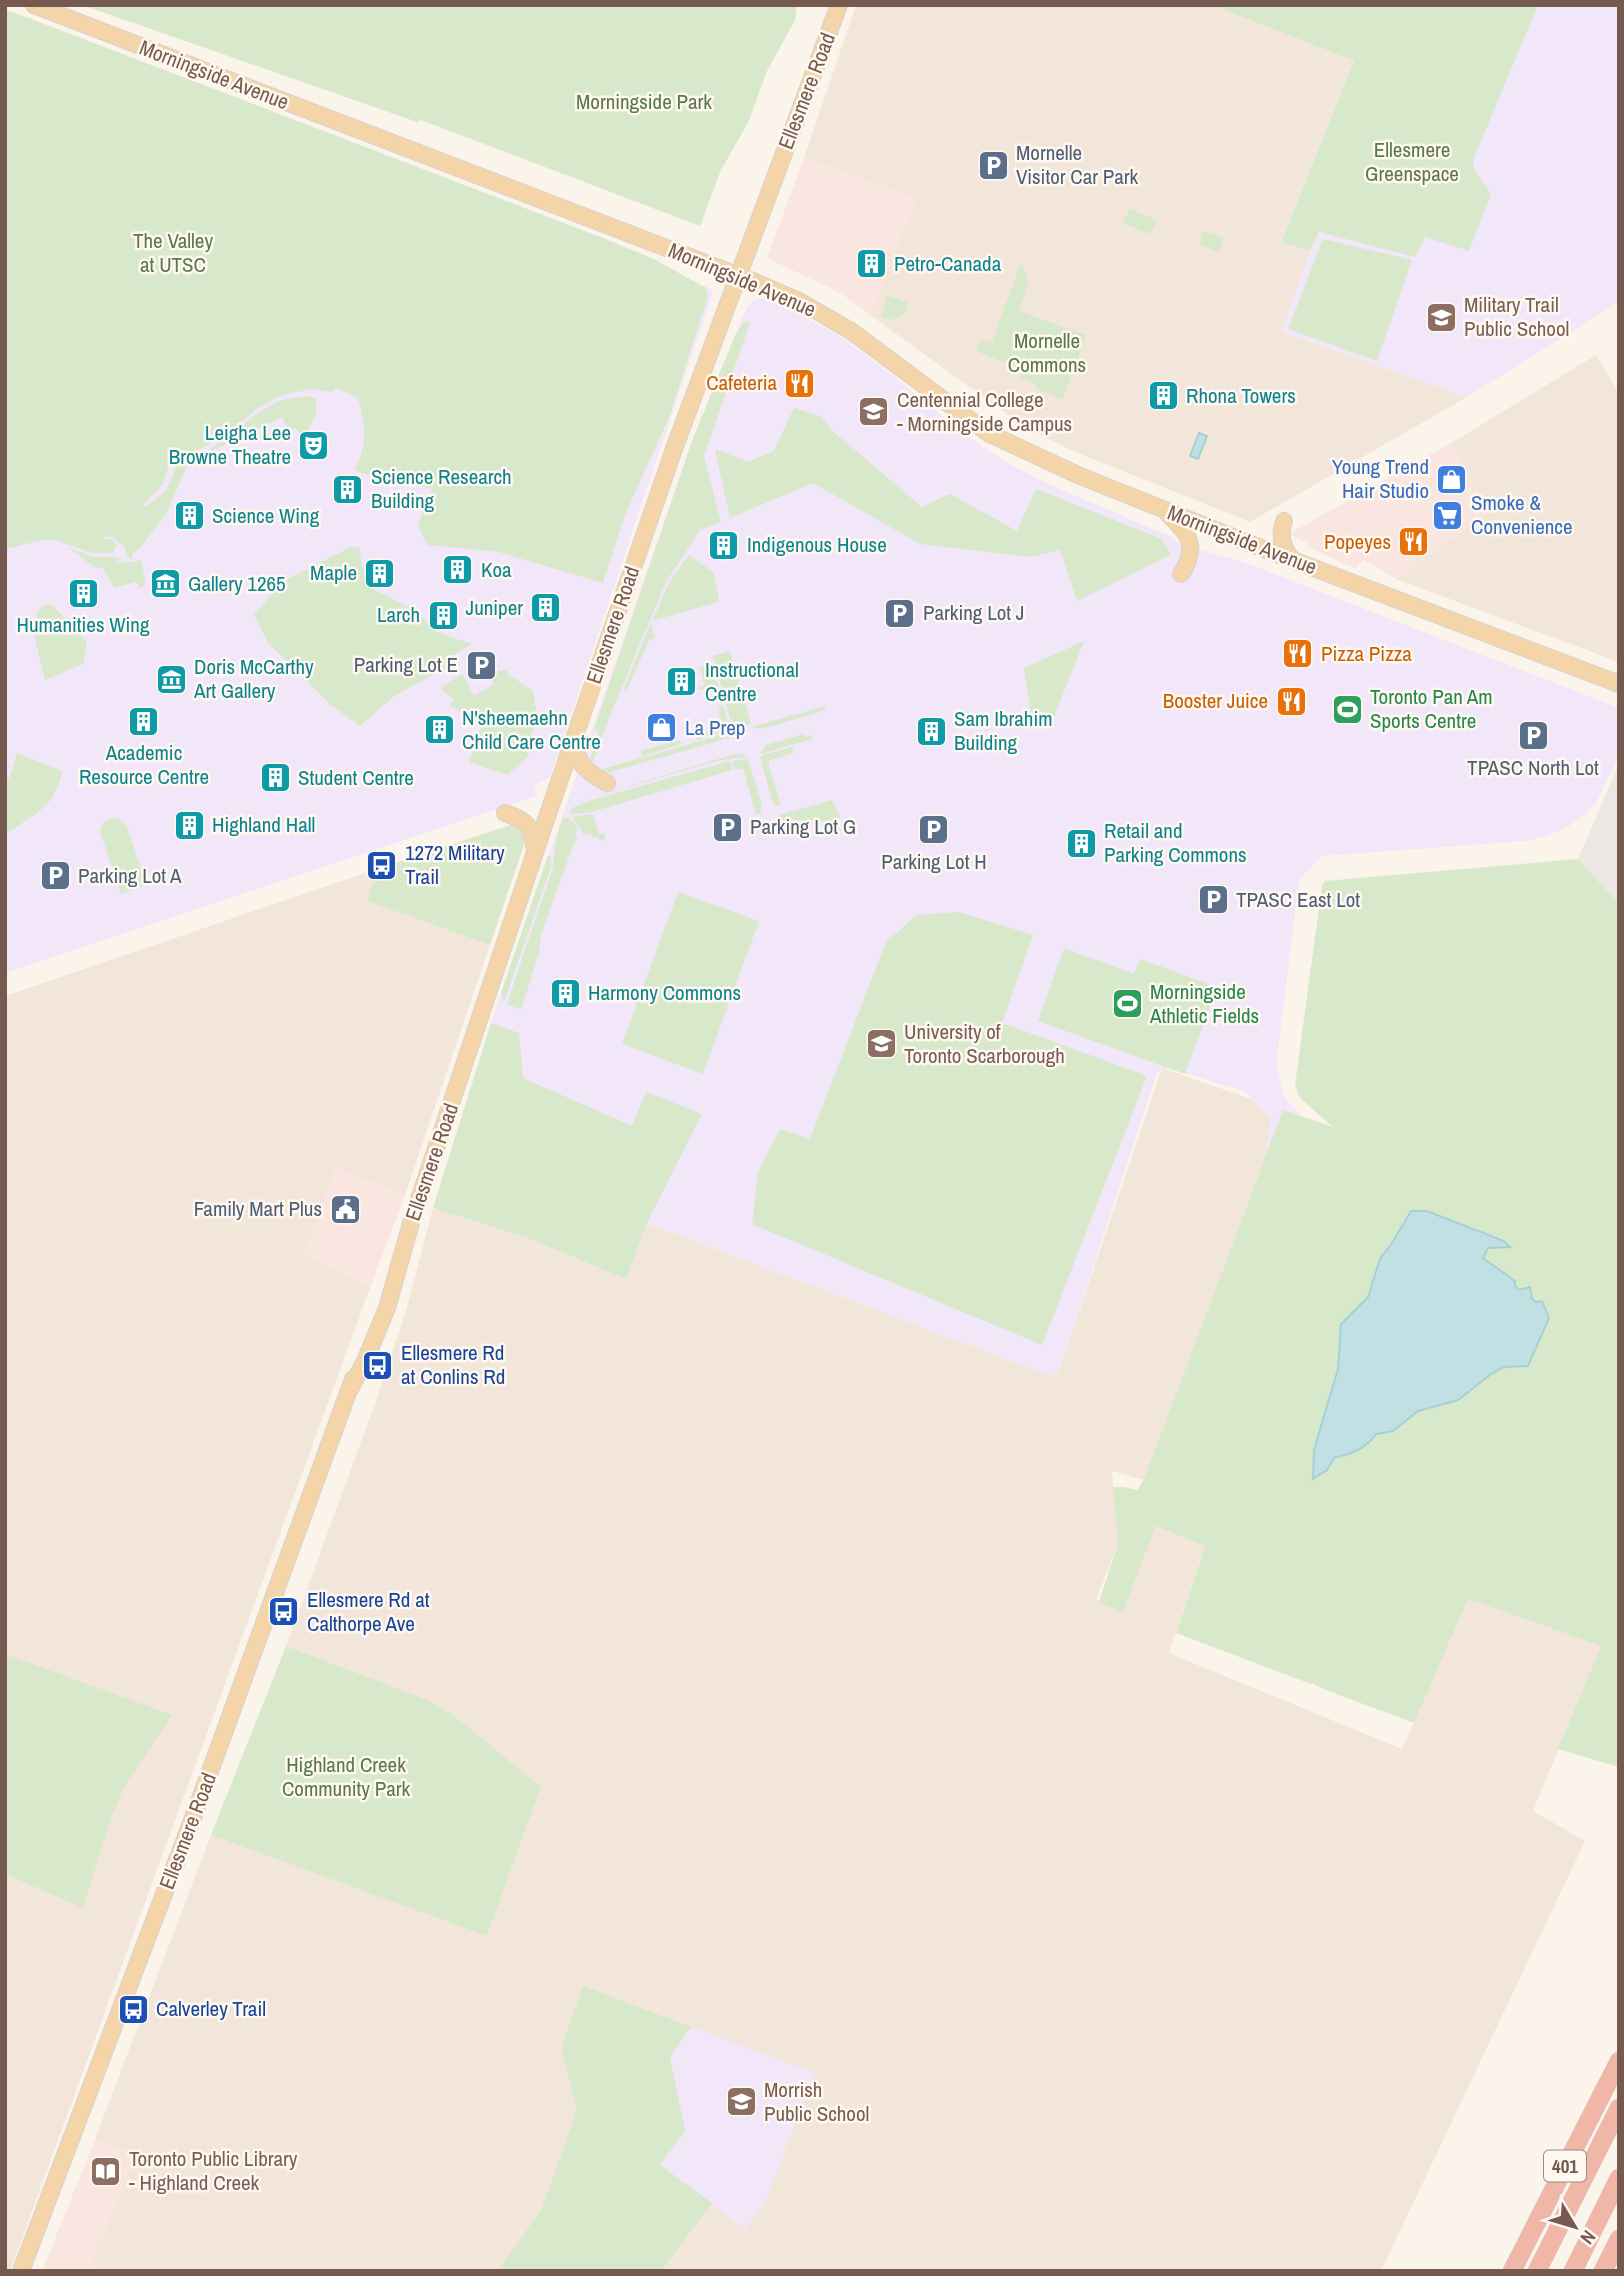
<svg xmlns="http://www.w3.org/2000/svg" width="1624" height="2276" viewBox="0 0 1624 2276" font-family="'Archivo Narrow',sans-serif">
	<rect width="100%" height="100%" fill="#fbf4eb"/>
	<path fill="#f2e6da" d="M856,5h356l142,56 -73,180 29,10 -28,81 185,65 -217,125 -170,-68 -51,-24 -159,-115 46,-117 -112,-40z
		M1596,355l23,38v269l-223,-83 92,-67 -37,-69z
		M377,869l-9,32 122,44 -85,250 -69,-26 -32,86 66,33 -360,983h-5v-1275z
		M1162,1068l121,42 -139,370 -32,-9 6,72 -22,57 27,12 33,-87 49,20 -36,108 233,96 66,-150 133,47 -68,165 52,30 -204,430h-1287l-2,-9 3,-16 40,-89 -40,-18 116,-304 276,100 54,-147 -89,-74 -24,-14 -142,-54 90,-245 30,-90 27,-103 94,30 99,41 21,-56 404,153 8,-5z"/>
	<path fill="#fae6e0" d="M804,158l112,40 -46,117 -28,-21 -75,-36z
		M1451,443l37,69 -92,67 -32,-19 -8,9 -49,-23 1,-3 -20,-9z
		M336,1168l69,27 -35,93 -66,-33z
		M95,2139l40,17 -33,85 -7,5 -3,16 2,9h-52z"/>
	<path fill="#ede7e3" d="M1619,764v140l-41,-45z"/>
	<path fill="#f1e7f8" d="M1538,5h81v297l-152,95 -185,-65 28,-81 9,-19 96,24 10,-20 46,-71z
		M5,12l706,277 2,3 -163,485 -16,8 3,11 -532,177z
		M759,298l11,2 67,34 55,41 74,60 41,28 39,20 126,54 9,8 60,16 378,147v49l-23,46 -13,13 -14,10 -20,9 -22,6 -205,15 -23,24 -23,185 9,33 90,100 -169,356 65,-436 -27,-27 -76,-23 -8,3 -4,5 -97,295 -8,5 -403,-153 -22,56 -99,-41 -94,-30 58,-185 201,-582 54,-132 6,-8z
		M691,2027l124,46 -49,127 -21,29 -85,-64 25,-34 -16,-74z"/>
	<path fill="#d8e8ca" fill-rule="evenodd" d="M82,5h715l-2,15 -29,53 -17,48 -28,49 -21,56 -279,-106 -4,2z
		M1212,5h326l-64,153 -1,10 18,26 -22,57 -44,-14 -10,20 -96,-25 -9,19 -29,-9 73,-181z
		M5,9l598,229 51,21 52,29 2,8 -38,119 -45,100 -22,68 -104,-31 -71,-7 -10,-18 5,-18 9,-20 -32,-8 -6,4 -39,-15c13,-29 11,-42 3,-72l-21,-10 -5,4 -19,-3 -31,6 -24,13 -38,31 -28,14 -25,60 -27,35 -6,4 -3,8 -5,-6 -2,-9c-9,-3 -11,-13 -23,-6l11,1 5,6 -5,7h-21l-35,-13h-13l-38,9zM175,456c3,22 -13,45 -34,51l22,-23 7,-22z
		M1129,209l28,11 -6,14 -28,-11z
		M1203,231l21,7 -5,14 -20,-8z
		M1323,239l89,21 -35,101 -89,-32z
		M1021,262l8,21 -10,28 67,24 -23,64 -25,-9 -3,-6 -14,-6v-9l-45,-18 5,-12 11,3z
		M886,295l23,8 -4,11 -14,6 -10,-3 5,-15 -2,-1z
		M744,321l6,2 -46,133 17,66 -21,8 -34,52 -53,126 -21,56 -2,-5 9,-27 -5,-3 98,-288 42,-103z
		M305,396l11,2v16l-10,21 -7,-2 -3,-5 -7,3 -7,-14 -79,38 55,-42 23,-13z
		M794,408l26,8 15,17 87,74 28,-13 67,37 19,-42 126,50 9,16 -94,46 -17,-51 -30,7 -110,-13 -107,-61 -83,35 -15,-69 33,13 26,-11z
		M351,547h8l3,19 9,22 43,22 23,22 35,12 -20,12 3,6 -62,35 -33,29 -29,-21 -63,-62 -14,-29 32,-34z
		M69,548l25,9h30l-11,2 14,1 -15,1 7,2 9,-2 -1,2 14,-3 5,24 -7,5v-5l-4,-2 -21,6 -11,-20 -9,-1z
		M689,555l24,17 6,27 -4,4 -63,18 18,-40z
		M45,605h7l35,37 -4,22 -38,16 -11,-46 4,-24z
		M651,623l4,15 -6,2 -23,52 -3,-2z
		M1084,641l-30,76 -21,11 -9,-60z
		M730,651l10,35 -17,6 -11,-36z
		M712,664l8,29 -7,2 -2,-8 -12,3 -1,-2 7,-2 -5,-18 -12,5 -1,-2z
		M507,669l1,5 25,17 4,25 -11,34 3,6 -22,19 -38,-13 14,-41 -34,-15 5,-7 -10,-7 -3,-5 21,-13 12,22 20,-12 -2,-5 5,-7z
		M744,699l7,25 -18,5 -7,-25z
		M723,705l7,25 -33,10 -1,-5 26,-8 -4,-20z
		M825,706v3l-5,3 -58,17 -11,-2z
		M735,731l-3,6 -6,2 -116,33 -7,1 -4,-3z
		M804,734l1,3 6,-2 1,4 -52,15 6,-9z
		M680,740l1,4 -39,12 -1,-5z
		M792,747l2,6 -26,8 13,45h-4l-5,-5 -12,-45z
		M17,753l45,18c-7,38 -28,42 -57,64v-54l5,-4z
		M735,754h8l4,3 -26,3 -149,43z
		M748,759l14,46 -2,8 -4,2 -13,-47 -8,2 -3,-9z
		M730,761l2,9 -140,42 -22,2 2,-6 20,-8z
		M832,800l8,17 -3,4 -59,-1 1,-4 4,-2z
		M593,814l6,20 6,-1 -1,8 -6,-2v-4l-2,3 -5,-2v-4l-2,3 -5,-1 -12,-17z
		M568,817l10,10 -3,6 2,7 -3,3 -33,92 -2,17 -18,58 -14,-6 46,-137c1,-17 3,-33 10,-48z
		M118,818l9,8 19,59 -25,9 -21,-63c2,-9 8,-14 18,-13z
		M511,825l11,7 3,10 -35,103 -123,-44 10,-32z
		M548,855l3,2v10l-47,135 -3,-9z
		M1578,859l41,45v863l-61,-18 43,-103 -133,-47 -54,124 -91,-34 -11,-6 -1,1 -135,-51 29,-87 -49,-20 -33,86 -24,-10 19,-59 -5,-56h11l13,3 7,-11 139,-369 50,17 -33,-29 -5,-13 27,-199 3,-5zM1404,1220l84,28 -5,10 31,23 1,5 21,16 -1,46 -7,17 -24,2 -13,7 -33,26 -40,11 -25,20 -17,3c-10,15 -25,20 -42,24l-7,12 -14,9 1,-29 24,-81 3,-45 27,-27 12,-38 12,-16z
		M678,892l81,29 -56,153 -81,-30z
		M959,912l74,23 -31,88 145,53 -105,269 -290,-121 6,-52 22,-43 30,10 76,-197 31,-27z
		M1064,948l70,26 6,-15 77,28 -32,87 -147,-53z
		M491,1023l28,10 4,45 109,48 14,-34 56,22 -55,109 -21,56 -99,-41 -94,-30z
		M286,1646l142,54 24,14 89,73 -54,149 -276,-101z
		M5,1654l167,61 -47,70 -14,33 -28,90 -78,-34z
		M583,1986l108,41 -21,30 15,74 -25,34 52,38 -51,68h-163l44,-63 32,-89 2,-14 -15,-57z"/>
	<path fill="#c0e0e4" stroke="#a7d0d5" stroke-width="2" d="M1199,433l8,3 -9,23 -8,-3z
		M1411,1211h16l77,30 6,6 -22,1 -5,10 32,23v5l4,4 11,-3 2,12 4,3 6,-1 7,17 -21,48 -24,1 -13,7 -33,26 -40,11 -25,20 -17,3c-10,15 -25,20 -42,24l-7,12 -14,9 1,-29 24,-81 3,-45 27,-27 12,-38 12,-16z"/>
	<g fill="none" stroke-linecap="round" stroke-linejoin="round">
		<defs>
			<path id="major" d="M34,5l721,277 44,19 52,30 137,102 92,43 163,65 376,143
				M1168,514c23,22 30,33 13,60
				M1284,521c-5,14 -2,26 7,37
				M574,741c2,23 14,32 33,42
				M505,813c24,9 27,13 30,38
				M350,1389l15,-28 22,-53 24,-85 138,-412 125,-362 165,-444
				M21,2271l176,-464 156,-428"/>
			<path id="highway" d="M1512,2271l107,-210
				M1537,2271l82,-163
				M1573,2271l46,-93
				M1603,2271l16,-32"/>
		</defs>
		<use href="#major" stroke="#d8d1ce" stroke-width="18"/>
		<use href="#highway" stroke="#d8d1ce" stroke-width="19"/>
		<use href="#major" stroke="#f4d4a9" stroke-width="16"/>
		<use href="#highway" stroke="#f0b6a7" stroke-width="18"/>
	</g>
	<defs>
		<symbol id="parking-square" viewBox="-11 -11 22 22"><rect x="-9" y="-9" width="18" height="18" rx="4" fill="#5c6f8a" stroke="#fef8f1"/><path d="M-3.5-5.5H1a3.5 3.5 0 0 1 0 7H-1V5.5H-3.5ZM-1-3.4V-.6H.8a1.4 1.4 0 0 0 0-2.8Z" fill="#fff"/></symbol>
		<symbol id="building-square" viewBox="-11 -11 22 22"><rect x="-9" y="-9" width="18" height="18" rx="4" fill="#0f9aa8" stroke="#fef8f1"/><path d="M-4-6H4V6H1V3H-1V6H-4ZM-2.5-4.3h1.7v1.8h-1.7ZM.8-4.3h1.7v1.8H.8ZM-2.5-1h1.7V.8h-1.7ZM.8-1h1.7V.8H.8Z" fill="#fff"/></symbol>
		<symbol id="school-square" viewBox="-11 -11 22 22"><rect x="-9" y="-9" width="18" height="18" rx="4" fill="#8d6e63" stroke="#fef8f1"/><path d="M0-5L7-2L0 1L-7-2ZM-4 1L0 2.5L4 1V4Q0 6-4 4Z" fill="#fff"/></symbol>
		<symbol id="restaurant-square" viewBox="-11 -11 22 22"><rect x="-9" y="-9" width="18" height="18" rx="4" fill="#e8710a" stroke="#fef8f1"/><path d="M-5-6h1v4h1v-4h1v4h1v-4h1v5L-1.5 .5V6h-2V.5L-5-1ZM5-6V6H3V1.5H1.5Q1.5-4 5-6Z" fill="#fff"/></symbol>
		<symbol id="university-square" viewBox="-11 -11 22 22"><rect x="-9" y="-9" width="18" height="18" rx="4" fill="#8d6e63" stroke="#fef8f1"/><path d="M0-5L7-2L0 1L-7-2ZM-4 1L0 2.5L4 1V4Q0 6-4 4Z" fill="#fff"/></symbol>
		<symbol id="theatre-square" viewBox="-11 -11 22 22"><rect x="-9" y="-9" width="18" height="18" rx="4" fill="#0f9aa8" stroke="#fef8f1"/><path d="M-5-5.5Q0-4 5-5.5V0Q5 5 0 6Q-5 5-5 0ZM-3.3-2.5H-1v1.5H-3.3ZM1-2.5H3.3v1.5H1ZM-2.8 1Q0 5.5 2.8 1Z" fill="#fff"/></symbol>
		<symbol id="shop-square" viewBox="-11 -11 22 22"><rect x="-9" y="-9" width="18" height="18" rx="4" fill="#3f7fe0" stroke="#fef8f1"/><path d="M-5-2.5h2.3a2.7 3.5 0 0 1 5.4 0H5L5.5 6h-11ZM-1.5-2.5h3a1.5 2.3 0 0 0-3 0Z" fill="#fff"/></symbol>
		<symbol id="supermarket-square" viewBox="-11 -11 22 22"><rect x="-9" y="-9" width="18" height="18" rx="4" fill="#3f7fe0" stroke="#fef8f1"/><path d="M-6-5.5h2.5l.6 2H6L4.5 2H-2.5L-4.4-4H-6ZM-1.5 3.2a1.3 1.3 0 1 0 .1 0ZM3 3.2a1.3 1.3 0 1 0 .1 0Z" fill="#fff"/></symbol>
		<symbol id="museum-square" viewBox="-11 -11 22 22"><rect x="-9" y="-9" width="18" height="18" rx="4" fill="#0f9aa8" stroke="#fef8f1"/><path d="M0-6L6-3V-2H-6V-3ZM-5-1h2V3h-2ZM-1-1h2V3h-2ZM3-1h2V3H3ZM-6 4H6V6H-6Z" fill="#fff"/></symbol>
		<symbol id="stadium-square" viewBox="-11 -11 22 22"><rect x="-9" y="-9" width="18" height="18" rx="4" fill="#2e9e5b" stroke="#fef8f1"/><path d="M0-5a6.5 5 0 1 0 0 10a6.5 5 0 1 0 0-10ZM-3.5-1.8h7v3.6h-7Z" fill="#fff"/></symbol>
		<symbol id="bus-square" viewBox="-11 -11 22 22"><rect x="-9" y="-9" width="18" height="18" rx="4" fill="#1a4fb4" stroke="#fef8f1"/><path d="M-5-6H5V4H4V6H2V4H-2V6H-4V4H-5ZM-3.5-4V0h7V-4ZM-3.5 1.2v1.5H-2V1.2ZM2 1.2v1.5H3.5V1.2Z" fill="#fff"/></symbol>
		<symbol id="civic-square" viewBox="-11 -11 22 22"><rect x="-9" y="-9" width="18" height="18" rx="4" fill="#5c6f8a" stroke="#fef8f1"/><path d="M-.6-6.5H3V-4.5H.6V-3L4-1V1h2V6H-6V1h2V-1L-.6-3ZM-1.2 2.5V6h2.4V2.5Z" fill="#fff"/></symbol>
		<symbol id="library-square" viewBox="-11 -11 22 22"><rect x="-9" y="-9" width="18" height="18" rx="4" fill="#8d6e63" stroke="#fef8f1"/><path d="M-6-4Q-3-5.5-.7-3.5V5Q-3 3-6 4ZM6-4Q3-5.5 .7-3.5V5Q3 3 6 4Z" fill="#fff"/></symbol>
	</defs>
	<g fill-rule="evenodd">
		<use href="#parking-square" x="976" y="148" width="35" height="35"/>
		<use href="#building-square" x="854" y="246" width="35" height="35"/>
		<use href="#school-square" x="1424" y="300" width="35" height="35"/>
		<use href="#restaurant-square" x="782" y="366" width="35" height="35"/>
		<use href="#building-square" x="1146" y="378" width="35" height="35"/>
		<use href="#university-square" x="856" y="394" width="35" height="35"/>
		<use href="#theatre-square" x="296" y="428" width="35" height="35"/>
		<use href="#shop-square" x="1434" y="462" width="35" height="35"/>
		<use href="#building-square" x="330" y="472" width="35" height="35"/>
		<use href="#supermarket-square" x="1430" y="498" width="35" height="35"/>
		<use href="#building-square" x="172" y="498" width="35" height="35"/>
		<use href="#restaurant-square" x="1396" y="524" width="35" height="35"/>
		<use href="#building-square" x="706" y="528" width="35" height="35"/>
		<use href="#building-square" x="440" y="552" width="35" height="35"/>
		<use href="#building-square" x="362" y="556" width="35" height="35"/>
		<use href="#museum-square" x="148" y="566" width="35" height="35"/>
		<use href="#building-square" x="66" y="576" width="35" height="35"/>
		<use href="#building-square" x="528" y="590" width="35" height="35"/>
		<use href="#parking-square" x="882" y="596" width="35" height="35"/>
		<use href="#building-square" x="426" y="598" width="35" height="35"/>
		<use href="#restaurant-square" x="1280" y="636" width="35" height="35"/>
		<use href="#parking-square" x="464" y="648" width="35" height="35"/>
		<use href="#museum-square" x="154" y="662" width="35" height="35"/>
		<use href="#building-square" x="664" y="664" width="35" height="35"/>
		<use href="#restaurant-square" x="1274" y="684" width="35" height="35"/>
		<use href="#stadium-square" x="1330" y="692" width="35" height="35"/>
		<use href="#building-square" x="126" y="704" width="35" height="35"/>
		<use href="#shop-square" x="644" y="710" width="35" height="35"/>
		<use href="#building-square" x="422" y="712" width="35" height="35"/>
		<use href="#building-square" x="914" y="714" width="35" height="35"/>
		<use href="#parking-square" x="1516" y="718" width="35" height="35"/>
		<use href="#building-square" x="258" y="760" width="35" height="35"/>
		<use href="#building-square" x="172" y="808" width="35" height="35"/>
		<use href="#parking-square" x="710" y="810" width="35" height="35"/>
		<use href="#parking-square" x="916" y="812" width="35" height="35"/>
		<use href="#building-square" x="1064" y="826" width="35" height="35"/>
		<use href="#bus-square" x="364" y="848" width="35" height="35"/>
		<use href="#parking-square" x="38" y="858" width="35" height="35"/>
		<use href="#parking-square" x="1196" y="882" width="35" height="35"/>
		<use href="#building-square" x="548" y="976" width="35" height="35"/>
		<use href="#stadium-square" x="1110" y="986" width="35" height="35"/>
		<use href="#university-square" x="864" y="1026" width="35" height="35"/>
		<use href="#civic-square" x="328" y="1192" width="35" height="35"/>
		<use href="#bus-square" x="360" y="1348" width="35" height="35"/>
		<use href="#bus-square" x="266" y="1594" width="35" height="35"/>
		<use href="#bus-square" x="116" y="1992" width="35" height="35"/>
		<use href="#school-square" x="724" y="2084" width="35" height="35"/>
		<use href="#library-square" x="88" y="2154" width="35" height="35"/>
	</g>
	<g text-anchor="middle" stroke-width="5" stroke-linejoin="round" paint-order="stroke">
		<rect fill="#fef8f1" stroke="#9e8a80" stroke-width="2" x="1544" y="2150.5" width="42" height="31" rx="5"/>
		<g font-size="19" font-weight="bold" fill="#755b4f">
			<text x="1565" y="2173">401</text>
		</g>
		<g font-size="21" fill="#755b4f" stroke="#fef8f1">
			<text transform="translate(214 75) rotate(21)" y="7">Morningside Avenue</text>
			<text transform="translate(807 91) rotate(-69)" y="7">Ellesmere Road</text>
			<text transform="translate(742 280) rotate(23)" y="7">Morningside Avenue</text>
			<text transform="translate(1242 540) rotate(21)" y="7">Morningside Avenue</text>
			<text transform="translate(613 625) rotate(-71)" y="7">Ellesmere Road</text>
			<text transform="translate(432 1162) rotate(-71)" y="7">Ellesmere Road</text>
			<text transform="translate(188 1831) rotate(-69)" y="7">Ellesmere Road</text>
		</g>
		<g font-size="21" fill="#597948" stroke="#fef8f1">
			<text x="644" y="109">Morningside Park</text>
			<text x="1412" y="157">Ellesmere<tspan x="1412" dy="24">Greenspace</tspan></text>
			<text x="173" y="248">The Valley<tspan x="173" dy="24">at UTSC</tspan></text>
			<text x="1047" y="348">Mornelle<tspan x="1047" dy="24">Commons</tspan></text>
			<text x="346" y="1772">Highland Creek<tspan x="346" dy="24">Community Park</tspan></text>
		</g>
		<g font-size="21" fill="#4e5e75" stroke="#fef8f1" text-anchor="start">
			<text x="1016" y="160">Mornelle<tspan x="1016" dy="24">Visitor Car Park</tspan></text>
			<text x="923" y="620">Parking Lot J</text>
			<text x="458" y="672" text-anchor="end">Parking Lot E</text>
			<text x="1533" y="775" text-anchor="middle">TPASC North Lot</text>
			<text x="750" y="834">Parking Lot G</text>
			<text x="934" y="869" text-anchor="middle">Parking Lot H</text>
			<text x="78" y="883">Parking Lot A</text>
			<text x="1236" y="907">TPASC East Lot</text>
			<text x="322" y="1216" text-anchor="end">Family Mart Plus</text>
		</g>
		<g font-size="21" fill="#0d838f" stroke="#fef8f1" text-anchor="start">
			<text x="894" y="271">Petro-Canada</text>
			<text x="1186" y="403">Rhona Towers</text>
			<text x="291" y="440" text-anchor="end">Leigha Lee<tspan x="291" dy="24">Browne Theatre</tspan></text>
			<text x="371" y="484">Science Research<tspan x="371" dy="24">Building</tspan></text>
			<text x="212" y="523">Science Wing</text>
			<text x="747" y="552">Indigenous House</text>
			<text x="481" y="577">Koa</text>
			<text x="357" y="580" text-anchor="end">Maple</text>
			<text x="188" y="591">Gallery 1265</text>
			<text x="523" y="615" text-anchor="end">Juniper</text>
			<text x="420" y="622" text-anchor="end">Larch</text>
			<text x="83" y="632" text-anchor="middle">Humanities Wing</text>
			<text x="194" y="674">Doris McCarthy<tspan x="194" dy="24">Art Gallery</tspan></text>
			<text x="705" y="677">Instructional<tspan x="705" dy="24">Centre</tspan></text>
			<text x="462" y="725">N'sheemaehn<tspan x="462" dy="24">Child Care Centre</tspan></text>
			<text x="954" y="726">Sam Ibrahim<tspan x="954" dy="24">Building</tspan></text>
			<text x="144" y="760" text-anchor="middle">Academic<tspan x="144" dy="24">Resource Centre</tspan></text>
			<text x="298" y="785">Student Centre</text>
			<text x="212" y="832">Highland Hall</text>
			<text x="1104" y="838">Retail and<tspan x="1104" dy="24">Parking Commons</tspan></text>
			<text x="588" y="1000">Harmony Commons</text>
		</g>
		<g font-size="21" fill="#785e54" stroke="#fef8f1" text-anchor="start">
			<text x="1464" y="312">Military Trail<tspan x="1464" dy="24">Public School</tspan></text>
			<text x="897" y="407">Centennial College<tspan x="897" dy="24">- Morningside Campus</tspan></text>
			<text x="904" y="1039">University of<tspan x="904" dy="24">Toronto Scarborough</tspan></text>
			<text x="764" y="2097">Morrish<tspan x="764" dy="24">Public School</tspan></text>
			<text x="129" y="2166">Toronto Public Library<tspan x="129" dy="24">- Highland Creek</tspan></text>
		</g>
		<g font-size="21" fill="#c56008" stroke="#fef8f1" text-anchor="end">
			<text x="777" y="390">Cafeteria</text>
			<text x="1391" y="549">Popeyes</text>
			<text x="1321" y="661" text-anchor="start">Pizza Pizza</text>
			<text x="1268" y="708">Booster Juice</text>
		</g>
		<g font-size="21" fill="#366cbe" stroke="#fef8f1" text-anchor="start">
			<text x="1429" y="474" text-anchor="end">Young Trend<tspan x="1429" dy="24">Hair Studio</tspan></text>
			<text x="1471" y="510">Smoke &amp;<tspan x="1471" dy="24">Convenience</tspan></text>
			<text x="685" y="735">La Prep</text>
		</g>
		<g font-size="21" fill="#27864d" stroke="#fef8f1" text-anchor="start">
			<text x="1370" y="704">Toronto Pan Am<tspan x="1370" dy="24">Sports Centre</tspan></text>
			<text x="1150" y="999">Morningside<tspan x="1150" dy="24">Athletic Fields</tspan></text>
		</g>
		<g font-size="21" fill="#164399" stroke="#fef8f1" text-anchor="start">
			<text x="405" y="860">1272 Military<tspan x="405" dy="24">Trail</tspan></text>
			<text x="401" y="1360">Ellesmere Rd<tspan x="401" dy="24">at Conlins Rd</tspan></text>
			<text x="307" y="1607">Ellesmere Rd at<tspan x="307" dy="24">Calthorpe Ave</tspan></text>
			<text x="156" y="2016">Calverley Trail</text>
		</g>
	</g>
	<rect width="1624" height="2276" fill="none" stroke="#755b4f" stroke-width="14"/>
	<g transform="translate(1575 2227) rotate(128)" stroke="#fef8f1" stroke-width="5" paint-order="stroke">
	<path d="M0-5L12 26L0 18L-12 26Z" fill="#755b4f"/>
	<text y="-10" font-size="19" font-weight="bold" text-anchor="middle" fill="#755b4f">N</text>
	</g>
</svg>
